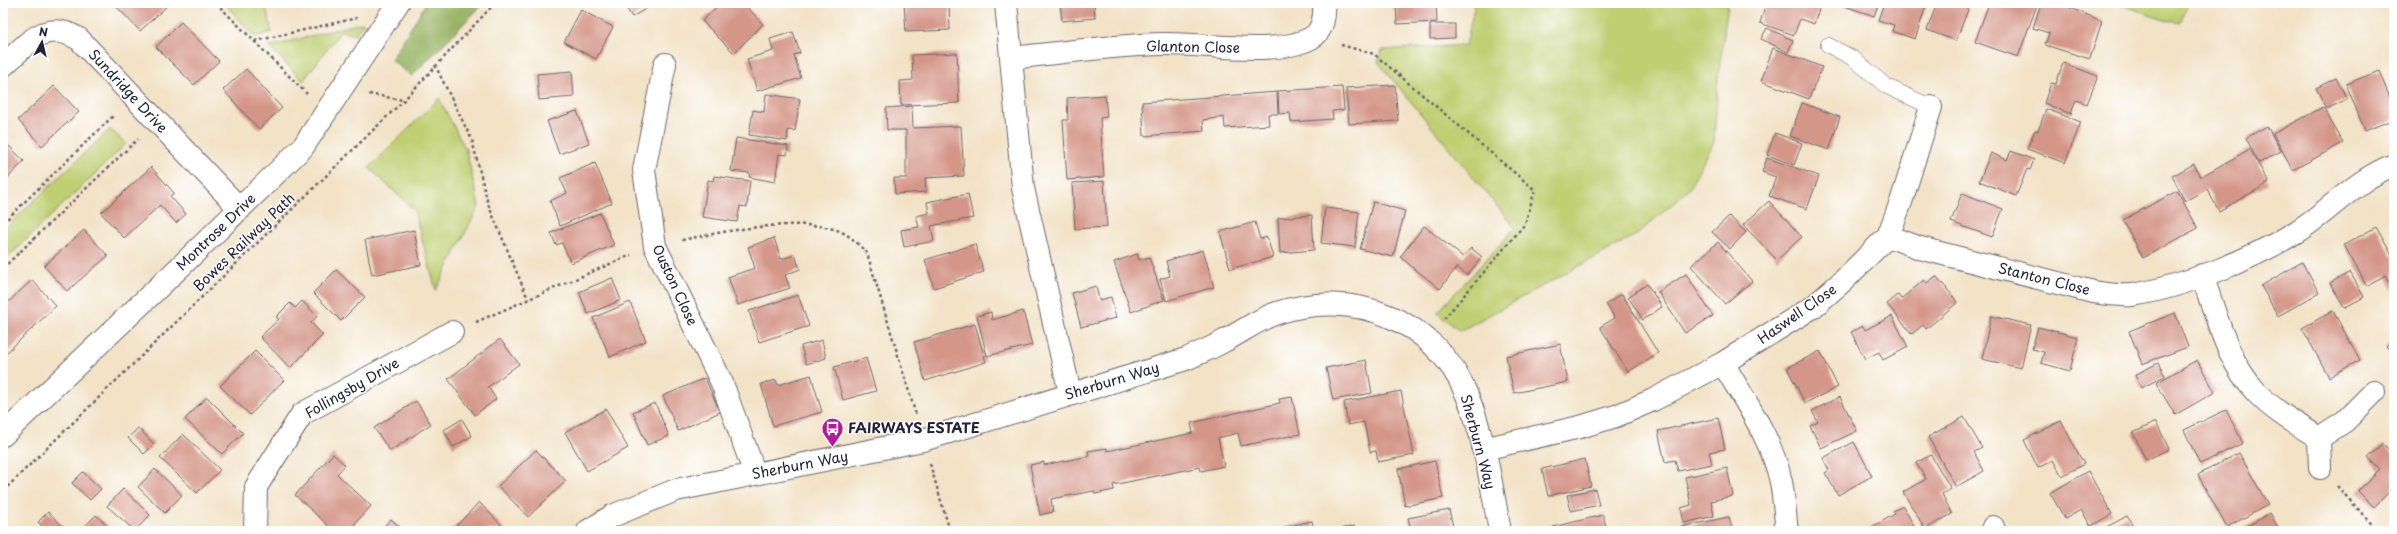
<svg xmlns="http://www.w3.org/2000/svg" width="2397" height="534" viewBox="0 0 2397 534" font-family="'Playpen Sans',sans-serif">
	<rect width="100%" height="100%" fill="#fff"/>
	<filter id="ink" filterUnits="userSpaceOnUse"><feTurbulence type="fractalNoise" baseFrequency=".025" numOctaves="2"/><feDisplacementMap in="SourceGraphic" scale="8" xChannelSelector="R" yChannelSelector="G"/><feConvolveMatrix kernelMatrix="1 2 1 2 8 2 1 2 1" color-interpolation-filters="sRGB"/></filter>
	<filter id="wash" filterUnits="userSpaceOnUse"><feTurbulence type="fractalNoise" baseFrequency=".012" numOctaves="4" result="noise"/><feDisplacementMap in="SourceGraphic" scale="16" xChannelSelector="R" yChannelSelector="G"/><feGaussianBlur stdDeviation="0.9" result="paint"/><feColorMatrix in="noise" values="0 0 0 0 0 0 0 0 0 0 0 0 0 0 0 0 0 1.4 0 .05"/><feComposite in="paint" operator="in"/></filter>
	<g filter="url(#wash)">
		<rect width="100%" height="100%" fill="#f2e2c6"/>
		<path fill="#bfcf72" stroke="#707856" d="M224,3h41l7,29 -17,5z
			M1475,3h253l-10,75 -4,64 -26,48 -50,44 -178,97 -23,-18 78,-85 -137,-166 4,-12 84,-5z
			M2115,3h73l-8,21z
			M364,22l-9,13 -14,-4 -38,50 -34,-34z
			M439,98l27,52 13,56 -43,84 -22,-80 -45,-42z
			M110,129l16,15 -123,118v-32z"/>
		<path fill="#97b264" stroke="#5c6a50" d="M426,3h58l-72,73 -21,-16z"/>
		<g id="blocks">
			<path fill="#d49688" d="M113,3h51l3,3 -27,25z
				M623,3h28l1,2 -20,12z
				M721,3h24l-1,1 19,20 -29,29 -32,-32z
				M904,3h45l1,27 -44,2z
				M1060,3h34l1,15 -33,3z
				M1396,3h40l1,19 -40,2z
				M1766,3l9,4 1,-4h45l-7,21 -14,-5 -6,16 -34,-12z
				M1836,3h43l-5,13z
				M1884,3h43l-12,36 -23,-8 2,-6 -16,-5z
				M1937,3h22l10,4 -13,34 -29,-11z
				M1989,3l48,2 -19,52 -43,-15z
				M2041,3h18l43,18 -12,38 -45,-14 4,-12 -16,-5z
				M581,10l32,17 -17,32 -32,-17z
				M181,22l38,39 -25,24 -38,-38z
				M1430,24h25v14l-25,1z
				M1767,28l26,12 -5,12 -27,-13z
				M793,32l7,21 -6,2 7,23 -44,13 -10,-32 26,-8 -3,-12z
				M1773,48l49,19 -13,32 -48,-18z
				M957,53l2,50 -58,2 -1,-24 13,-1 -1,-25z
				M2063,63l35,13 -11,28 -11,-4 -5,14 -27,-11 7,-20 5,1z
				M246,69l36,39 -23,21 -36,-39z
				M572,71l2,26 -35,3 -2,-26z
				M2379,71l15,37v11l-29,12 -19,-47z
				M2336,78l11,21 -20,10 -11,-21z
				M1395,85l3,36 -49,3 -3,-36z
				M54,86l25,26 -37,34 -24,-26z
				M1342,87l2,23 -12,1 1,8 -42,3 -1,-9 -11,1 -1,-23z
				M1277,92l1,22h-10l1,11 -44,3 -1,-11 -21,3 1,11 -60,5 -2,-34z
				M766,94l34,5 -5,32 -7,-1 -1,11 -38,-6 4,-25 11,2z
				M1105,95l2,22 -7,1 4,59 -37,3 -4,-60h5l-1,-22z
				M1802,103l38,14 -11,33 -39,-14z
				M912,106l1,22 48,-2 3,50 -39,2 1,14 -31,2 -1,-16h12v-48h-19l-1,-22z
				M2323,107l20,36 -50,27 -20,-36z
				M2046,109l35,13 -16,41 -38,-14 8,-19 3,1z
				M577,111l12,32 -30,11 -12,-33z
				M2267,126l14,25 -22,12 -13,-25z
				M1775,133l27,10 -8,22 -27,-10z
				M736,138l52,8 -1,9 -8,-1 -4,28 -26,-5 1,-4 -19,-2z
				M3,140l21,21 -21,22z
				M2250,149l19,34 -50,28 -12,-22 -22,12 -13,-25 22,-12 6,13z
				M2011,151l23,9 -4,10 -3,-1 -11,27 -37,-15 12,-28 16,7z
				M1767,158l52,18 -12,33 -38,-13 7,-19 -14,-5z
				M595,163l17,40 -52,23 -10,-25 17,-8 -7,-15z
				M151,167l23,26 -4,3 16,18 -10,9 -16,-18 -36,33 -23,-25z
				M714,176l36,5 -3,26 -7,-1 -3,16 -35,-5 6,-37 5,1z
				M1104,181l3,46 -32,2 -3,-46z
				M2177,191l21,37 -55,30 -20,-38z
				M1962,193l41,16 -11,28 -41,-15z
				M968,194l5,24 -42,8 3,15 -30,6 -3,-17 18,-3 -3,-11 13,-3 -2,-11z
				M1769,201l33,36 -25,23 -34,-35z
				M1373,202l32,9 -12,46 -33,-8z
				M1325,208l34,4 -4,35 -34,-4z
				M600,213l14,32 -43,18 -9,-20 -6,2 -5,-12z
				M1312,215l2,35 -34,3 -2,-35z
				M1729,216l17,16 -16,17 -18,-17z
				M1255,222l5,17 7,-2 6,20 -43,12 -10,-37z
				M1424,226l39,31 8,-9 11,9 -15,18 -10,-8 -17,22 -40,-32z
				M2376,227l18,32v31l-8,-14 -19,10 -23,-41z
				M84,230l24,26 -41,35 -23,-25z
				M414,230l7,35 -49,10 -7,-35z
				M774,238l7,21 14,-4 5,14 -15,6 5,13 -52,17 -10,-28 27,-9 -7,-21z
				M1718,242l34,39 -27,23 -34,-38z
				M975,244l9,28 -50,16 -9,-28z
				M1203,250l11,37 -48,14 -6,-22 10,-3 -4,-15z
				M1137,254l2,6 10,-3 15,43 -33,12 -17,-50z
				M2302,262l17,31 -41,23 -17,-30z
				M336,270l29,27 -24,24 -28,-28z
				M2350,272l14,25 -20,11 -14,-25z
				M1686,274l27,42 -28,17 -27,-41z
				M1936,276l22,26 -32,27 -3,-4 -11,9 -25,-30 11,-9 3,4 23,-19 3,3z
				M612,278l9,22 -33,14 -9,-22z
				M32,280l24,26 -53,50v-49z
				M1647,284l15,23 -19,13 -15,-23z
				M1096,286l3,14 12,-3 5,21 -35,9 -9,-34z
				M1622,294l36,59 -30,19 -28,-45 15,-9 -9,-14z
				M798,295l11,31 -50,16 -10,-31z
				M302,301l15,15 -6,7 12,12 -33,33 -30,-31 19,-18 -3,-2 14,-14 5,5z
				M630,302l16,39 -36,16 -17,-39z
				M1023,311l9,34 -45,11 -10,-40 14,-4 1,8z
				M2333,311l27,49 -31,17 -27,-49z
				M2175,313l13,34 -46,17 -13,-33z
				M1892,316l16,31 -25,13 -4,-8 -14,7 -14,-27 12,-6 2,4z
				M1991,316l40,9 -10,43 -39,-9z
				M975,324l11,38 -61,19 -11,-39z
				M2038,327l40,10 -8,34 -29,-8 3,-11 -12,-3z
				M500,339l19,25 -31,23 8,12 -21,16 -27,-36z
				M2394,339v16l-8,-9z
				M822,340l4,18 -20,6 -5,-18z
				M1560,344l8,38 -54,11 -8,-37z
				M255,351l29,29 -34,35 -30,-29z
				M1820,351l18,36 -33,16 -18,-35z
				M866,358l10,33 -33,9 -9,-33z
				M1366,360l6,33 -39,7 -7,-32z
				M2197,360l18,32 -40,23 -19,-32z
				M2158,363l7,13 -24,12 -6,-13z
				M811,375l11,37 -49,14 -12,-42 15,-4 2,5z
				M705,378l15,34 -42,19 -15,-35z
				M1401,391l13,64 -36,7 -2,-11 -6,1 -6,-30 -16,3 -4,-23z
				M207,397l36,36 -21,21 -37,-35z
				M1292,397l8,37 -59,12 -3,-13 -20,5 6,28 -23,5 -1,-4 -87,18 1,5 -19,4 -1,-3 -43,8 2,13 -13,3 -10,-50 14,-3v3l45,-9 -1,-5 19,-3v3l86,-18 -2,-10 89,-20 -1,-4z
				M1840,397l17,34 -36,17 -11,-22 8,-4 -6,-11z
				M416,401l15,23 -41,27 -16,-23z
				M655,403l14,33 -22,9 -14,-33z
				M606,409l22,39 -41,23 -22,-39z
				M2226,410l17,33 -43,21 -16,-34z
				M1964,417l18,31 -8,4 10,19 -28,16 -28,-50z
				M1718,418l7,31 -16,3 3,12 -34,7 -3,-11 -10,2 -7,-31z
				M462,419l10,17 -19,11 -9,-17z
				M2061,421l23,43 -22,12 -9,-16 -15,8 -14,-28z
				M2156,422l13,27 -23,11 -13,-27z
				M138,428l16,16 -10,10 -16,-16z
				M183,434l37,36 -23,23 -37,-35z
				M1854,442l18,34 -34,19 -13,-22 4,-3 -6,-12z
				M2383,444l11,11v32l-20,20 -16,-16 22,-21 -12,-12z
				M536,450l30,31 -38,36 -30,-31z
				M2239,453l29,52 -41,22 -29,-52z
				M333,454l12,11 -8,9 34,32 -23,25h-14l-39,-36z
				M1931,455l20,34 -9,5 10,20 -27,15 -22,-37 23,-13 -10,-16z
				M1585,459l6,27 -43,10 -6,-27z
				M1435,461l8,37 -38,8 -7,-37z
				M1727,468l6,28 -22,5 3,15 -30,7 -3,-15 10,-3 -6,-28z
				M155,469l27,26 -17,18 -27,-26z
				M2088,471l24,43 -21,12 -10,-16 -16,9 -15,-26z
				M83,472l18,17 -11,11 -18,-17z
				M123,489l27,26 -15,16 -28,-25z
				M1595,489l4,16 -28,6 -4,-16z
				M479,502l27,28 -56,1 14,-13z
				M1903,506l12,22 -4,3h-39l-2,-3 25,-14 -2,-3z
				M1449,510l5,21h-43l-3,-13z
				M48,512l19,18 -2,1h-17l-10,-9z
				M2270,513l10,18h-37l-1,-2z
				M96,515l17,16h-33z
				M1603,515l4,16h-53l-1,-4z
				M2127,516l9,15h-32l-1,-2z
				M1729,517l4,14h-56l-1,-3z
				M391,519l13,12h-24z
				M1312,521l2,10h-28l-1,-4z
				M1355,526l1,5h-22v-1z"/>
		</g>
	</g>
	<g filter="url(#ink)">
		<use href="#blocks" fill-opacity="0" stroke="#6b656c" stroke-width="1"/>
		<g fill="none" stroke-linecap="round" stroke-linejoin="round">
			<defs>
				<path id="service" d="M1828,45l26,14 32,27 45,21"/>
				<path id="minor" d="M1006,3l17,185 47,205
					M1011,58c50,-5 102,-13 152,-14 41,-1 112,13 148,-6 12,-6 14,-23 13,-35
					M665,64l-21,106 11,76 67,137 33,91
					M3,66c25,-22 41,-48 76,-27l161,170
					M1888,236l32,12 173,44c13,2 26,4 39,3 51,-8 121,-36 164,-63 34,-21 60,-53 98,-67
					M2202,275c14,39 25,87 55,118 18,19 40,31 62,45l1,30
					M1723,363c21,37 49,76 58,119 3,16 4,33 6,49
					M3,435l179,-170 121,-118 95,-144
					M2319,438l26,-17 29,-29
					M1483,449l97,-22 36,-11 37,-16 70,-37 90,-56 31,-27 44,-44 13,-34 30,-95
					M1993,527l1,4
					M255,531l1,-44 46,-73 150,-82
					M588,531l24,-15 64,-26 247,-50 263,-81c13,-6 26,-11 38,-18 18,-9 34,-22 53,-28 75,-25 158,6 189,80 19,43 25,92 34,138"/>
			</defs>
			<use href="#service" stroke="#6b656c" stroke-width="16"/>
			<use href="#minor" stroke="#6b656c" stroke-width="24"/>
			<path stroke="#6b656c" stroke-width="2.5" stroke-dasharray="3 3" stroke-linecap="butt" d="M216,3l91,91
				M255,41l102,-23
				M1341,45l33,9 161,136 -10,34 -82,96
				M435,65l37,75 16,64 40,95
				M369,94l34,6
				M3,223l111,-108
				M682,240c38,-8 132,-27 165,-5 7,4 14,12 20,18l49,162
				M3,268l135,-129
				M476,322l155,-67
				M930,464l20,67
				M2337,486l41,45
				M3,491l401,-391 91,-97"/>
			<use href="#service" stroke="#fff" stroke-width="15"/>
			<use href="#minor" stroke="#fff" stroke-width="22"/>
		</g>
	</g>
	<defs>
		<symbol id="bus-pin" viewBox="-11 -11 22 30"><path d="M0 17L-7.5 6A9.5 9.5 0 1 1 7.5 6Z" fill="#b5179e" stroke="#fff"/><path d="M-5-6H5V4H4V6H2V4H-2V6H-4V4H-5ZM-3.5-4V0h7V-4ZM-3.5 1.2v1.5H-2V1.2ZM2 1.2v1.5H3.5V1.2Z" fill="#fff"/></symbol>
	</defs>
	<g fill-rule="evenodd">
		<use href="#bus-pin" x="820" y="416" width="25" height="34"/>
	</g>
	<g text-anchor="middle" stroke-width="3" stroke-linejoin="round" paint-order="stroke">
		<g font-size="14" fill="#22223b" stroke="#fff">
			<text transform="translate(1193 47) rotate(1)" y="5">Glanton Close</text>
			<text transform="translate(128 91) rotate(47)" y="5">Sundridge Drive</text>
			<text transform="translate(216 232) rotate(-44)" y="5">Montrose Drive</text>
			<text transform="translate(244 242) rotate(-44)" y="5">Bowes Railway Path</text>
			<text transform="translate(2044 279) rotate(14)" y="5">Stanton Close</text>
			<text transform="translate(675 285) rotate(65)" y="5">Ouston Close</text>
			<text transform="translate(1797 314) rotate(-35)" y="5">Haswell Close</text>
			<text transform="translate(1112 381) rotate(-17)" y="5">Sherburn Way</text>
			<text transform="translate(352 388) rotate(-30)" y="5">Follingsby Drive</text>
			<text transform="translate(1478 442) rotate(75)" y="5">Sherburn Way</text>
			<text transform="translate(800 465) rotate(-11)" y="5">Sherburn Way</text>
		</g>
		<g font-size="14" font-weight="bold" fill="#22223b" stroke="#fff" text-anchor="start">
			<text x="848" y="433">FAIRWAYS ESTATE</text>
		</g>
	</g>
	<rect width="2397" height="534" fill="none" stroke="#fff" stroke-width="16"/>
	<g transform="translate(42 42) rotate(8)" stroke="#ffffff" stroke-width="3" paint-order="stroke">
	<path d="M0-3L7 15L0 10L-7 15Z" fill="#22223b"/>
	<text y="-6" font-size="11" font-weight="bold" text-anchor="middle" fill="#22223b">N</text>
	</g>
</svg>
